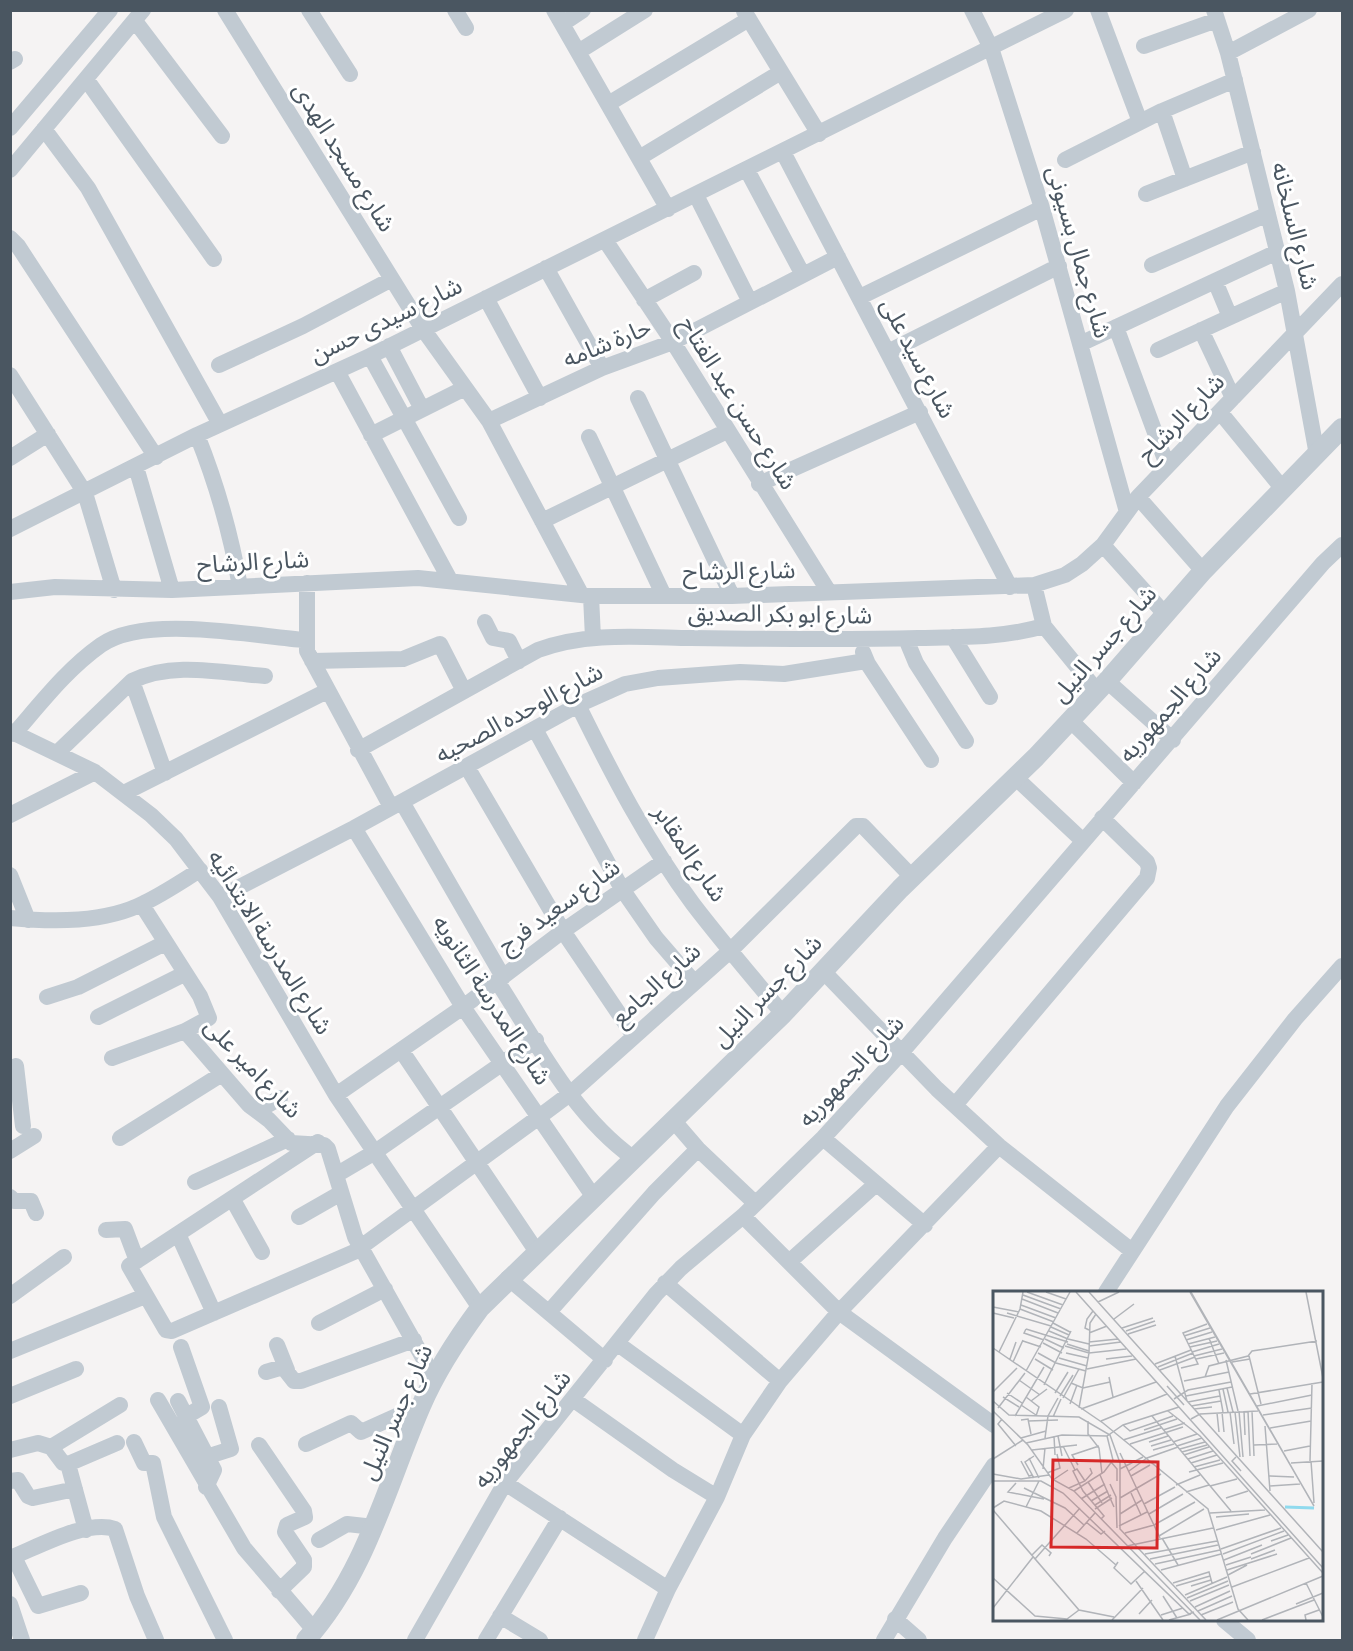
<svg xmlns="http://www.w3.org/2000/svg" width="1353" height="1651" viewBox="0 0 1353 1651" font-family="'Alegreya Sans','Noto Sans Arabic',sans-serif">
	<rect width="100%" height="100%" fill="#f5f3f3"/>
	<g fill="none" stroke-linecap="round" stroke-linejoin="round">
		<path stroke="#c1cad2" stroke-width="16" d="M225,10l198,319 66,92 92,173
			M309,10l41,64
			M455,10l11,18
			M554,10l114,199
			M972,10l19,38 51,160 85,304
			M1098,10l42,112
			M1214,10l14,43 59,238 30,164
			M744,11l75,123
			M135,21l87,115
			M562,24l21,-14
			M1144,46l73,-26
			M578,52l67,-42
			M1228,53l81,-43
			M10,62l5,-3
			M86,79l128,180
			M608,104l141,-85
			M1162,111l23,68
			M10,128l100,-118
			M44,129l44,59 132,236
			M783,152l227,435
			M639,158l142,-86
			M1065,160l97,-49 73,-31
			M10,170l133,-160
			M747,170l56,105
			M1146,194l107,-42
			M696,195l54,107
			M10,238l8,8 138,211
			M605,240l68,102 156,250
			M1152,265l116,-51
			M546,268l56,100
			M1215,281l15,36
			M860,297l182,-89
			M486,298l54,100
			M644,300l50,-27
			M1116,327l51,138
			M1201,330l32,68
			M1080,344l197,-92
			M389,346l33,63
			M1158,350l129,-59
			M888,352l171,-86
			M370,356l89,162
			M219,365l84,-39 89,-47
			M337,371l113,209
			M10,375l75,118 29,97
			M638,398l94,198
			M1220,412l63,77
			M489,421l113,-53 71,-26 165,-85
			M197,435c20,50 34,99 43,152
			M371,435l94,-47
			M589,437l75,159
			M10,458l38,-24
			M136,467l36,123
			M759,484l161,-72
			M1138,497l65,74
			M542,521l185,-90
			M10,529l187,-94 173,-79 696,-346
			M1103,545l61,68
			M307,583v68l84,156
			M1034,585l10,41 53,65
			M10,592l45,-5 117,3 246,-12 173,18h141l302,-11 31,-10 17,-11 21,-19 35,-48 204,-213
			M591,596l2,42
			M485,622l8,16 16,3 10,20
			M953,637l37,60
			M906,639l10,24 50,78
			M863,652l5,12 63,96
			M312,661l91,-2 37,-15 24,47
			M132,681l33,92
			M1107,681l66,59
			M578,705c34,69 69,137 115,199 29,38 60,74 90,110
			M1071,721l63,62
			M535,729l87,160 34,49 38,44
			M10,731l85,41 56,43 25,24 44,58 116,198 144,213
			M14,734c27,-31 53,-65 87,-89 44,-31 151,-9 204,-5
			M358,750l180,-100c48,-18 101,-13 153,-12 75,1 151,2 227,0 43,-1 85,0 126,-12
			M57,753l75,-72c41,-20 90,-8 133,-5
			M467,767l96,164 71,105
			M1015,777l67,63
			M124,793l203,-102
			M402,802l101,175
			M10,815l85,-43
			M354,828l109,179 130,189
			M10,875l18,45
			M220,897l134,-69 224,-123 47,-21 33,-6 82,-6 44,2 82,-13
			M142,905l58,91 9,22 -24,13
			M10,918c43,4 95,5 134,-15 19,-9 38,-22 56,-33
			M823,971l114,118 62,57 133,105
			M497,981c40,62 76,134 136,177
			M47,997l31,-10 87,-44
			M98,1017l86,-43
			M401,1050l136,202
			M112,1058l73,-27 64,74 20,15 22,23 33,2 4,4 27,88 80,142
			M16,1066l7,60
			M336,1095l127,-88 100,-76 101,-70
			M955,1105l192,-227 2,-10 -2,-6 -45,-44
			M257,1111l23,-13
			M673,1120l25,29 57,54
			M120,1138l102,-64
			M823,1138l102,87
			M318,1142l-189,124 37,64 6,1 182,-79 185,-135 32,-24 159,-142 126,-125h7l49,51
			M10,1151l24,-15
			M336,1175l39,-23 161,-112
			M195,1182l93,-43
			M10,1197l4,4h17l5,12
			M233,1200l29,52
			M743,1216l96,96 155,113
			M299,1217l42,-24
			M106,1230l19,-1 12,32
			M178,1234l36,79
			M789,1262l87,-78
			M508,1278l97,82
			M665,1283l115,98
			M1106,1292l121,-186 68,-87 47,-53
			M10,1296l54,-39
			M549,1312l105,-119 44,-44
			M319,1323l66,-34
			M618,1344l125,91
			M277,1345l10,25
			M181,1347l21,60 -17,10
			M10,1351l135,-55
			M266,1372l17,-5 11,14h7l113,-41
			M10,1396l66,-27
			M158,1400l86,148 71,83
			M574,1400l99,70 44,27
			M178,1401l36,69 -8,17
			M134,1442l10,21h9l11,54 61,123
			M306,1444l45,-21 10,9 60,-27
			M259,1445l45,66 1,6 -18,8 -2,7 19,28v7l-25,24
			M51,1447l12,16 5,1 18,66
			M51,1447l69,-42
			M10,1450l28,-7 13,4
			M206,1457l25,-8 -12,-42
			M68,1464l49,-21
			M10,1481l8,-1 10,16 5,2 42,-9
			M505,1483l163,106
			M319,1540l28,-16 27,3
			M14,1557l24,49 43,-13
			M10,1558c26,-10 77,-39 105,-29l22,67 19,44
			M10,1604l12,36
			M500,1616l40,24
			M895,1619l24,21
			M1224,1620l24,20
			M415,1640l90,-157 151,-189 25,-26 62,-52 80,-78 78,-85 422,-490 19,-18
			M486,1640l74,-122
			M645,1640l23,-51 49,-92 26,-62 37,-54 59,-69 160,-166
			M884,1640l61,-102 49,-73"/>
		<path stroke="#c1cad2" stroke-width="20" d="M306,1640c60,-67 80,-153 115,-234 15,-35 36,-67 59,-98l303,-294 117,-125 136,-132 71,-76 96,-110 139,-143"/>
	</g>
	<g text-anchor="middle" stroke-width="6" stroke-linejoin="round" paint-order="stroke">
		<g font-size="24" fill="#4a5661" stroke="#fff">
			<text transform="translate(344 157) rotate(58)" y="8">شارع مسجد الهدى</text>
			<text transform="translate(1295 226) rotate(76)" y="8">شارع السلخانه</text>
			<text transform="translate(1079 252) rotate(74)" y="8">شارع جمال بسيونى</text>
			<text transform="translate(386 320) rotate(-26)" y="8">شارع سيدى حسن</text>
			<text transform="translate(607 343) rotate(-22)" y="8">حارة شامه</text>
			<text transform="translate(918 358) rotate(62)" y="8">شارع سيد على</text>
			<text transform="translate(738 403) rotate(58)" y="8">شارع حسن عبد الفتاح</text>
			<text transform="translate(1181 418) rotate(-46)" y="8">شارع الرشاح</text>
			<text transform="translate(253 562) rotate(-3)" y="8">شارع الرشاح</text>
			<text transform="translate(739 571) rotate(-1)" y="8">شارع الرشاح</text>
			<text transform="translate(780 614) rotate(1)" y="8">شارع ابو بكر الصديق</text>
			<text transform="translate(1104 644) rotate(-49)" y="8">شارع جسر النيل</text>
			<text transform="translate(1170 705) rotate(-49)" y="8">شارع الجمهوريه</text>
			<text transform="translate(519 713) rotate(-28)" y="8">شارع الوحده الصحيه</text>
			<text transform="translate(690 853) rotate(56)" y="8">شارع المقابر</text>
			<text transform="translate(559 906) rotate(-36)" y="8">شارع سعيد فرج</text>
			<text transform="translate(270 942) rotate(58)" y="8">شارع المدرسة الابتدائيه</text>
			<text transform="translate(656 984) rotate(-42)" y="8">شارع الجامع</text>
			<text transform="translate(767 991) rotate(-46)" y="8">شارع جسر النيل</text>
			<text transform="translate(492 1000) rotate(57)" y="8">شارع المدرسة الثانويه</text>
			<text transform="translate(253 1068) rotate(46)" y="8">شارع امير على</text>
			<text transform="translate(851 1071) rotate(-47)" y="8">شارع الجمهوريه</text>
			<text transform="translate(396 1412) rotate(-66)" y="8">شارع جسر النيل</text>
			<text transform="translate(522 1429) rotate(-52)" y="8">شارع الجمهوريه</text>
		</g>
	</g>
	<g transform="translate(993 1291)">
		<rect width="330" height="330" fill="#f5f3f3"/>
		<path fill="none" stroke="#90daee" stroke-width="3" d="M292,216l29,1"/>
		<path fill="none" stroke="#b1b4b9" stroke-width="1.5" d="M34,1l36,13M53,1l20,7M83,1l247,276M96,1l234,260M197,1l124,214 -123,-214M313,1l17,86M30,4l38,14M29,8l36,14M105,11l21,-10M28,14l35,13M0,16l26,5M27,18l34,13M0,22l21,5M14,22l44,13M121,28l20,-15M60,32l17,9M58,36l18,8M129,37l31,-10M33,38l42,13M33,38l-2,4 20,7M96,39l-4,-2 2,-9 6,-8M56,40l19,8M133,40l29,-10M96,42l18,-7M135,43l28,-9M191,45l26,-8M216,47l10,26M52,48l19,9M75,48l21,5M193,49l26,-8M30,50l18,6M96,51l29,-3M50,52l19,10M74,53l22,7M195,53l27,-7M72,55l24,7 37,-4M96,55l32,-4M197,56l27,-6M0,57l110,75 105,86 30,100 10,11M6,61l21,-43 3,-17M199,61l27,-8M45,62l18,10 30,8M73,62l22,5M182,65l12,45M201,65l28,-7M256,65l12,48M66,67l28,8M17,68l6,-17M42,68l18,11M113,68l26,-3M203,68l28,-6M233,69l12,51M20,71l10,-22M239,71l18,-3M162,73l36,-14M165,76l35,-14M188,77l17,-4 -15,-31 24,-9M94,78l49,-10M167,79l35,-13M33,80l44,-79M116,86l4,20M212,86l4,-11 39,-10 4,-5 65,-10M26,89l21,15M191,90l45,-9M78,92l12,5 27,-6M51,94l27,-54M174,95l17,19M234,97l6,24M230,98l5,23M226,99l4,22M0,101l24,-24M14,102l15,10M62,102l13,-21M257,103l73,-12M67,105l13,-21M193,105l46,-9M10,106l16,10M33,106l13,10 -3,9M70,107l16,-29M181,108l14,-9 43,-8M0,110l16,14 70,2 31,18 10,28v66l86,91M38,110l16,-12M195,111l32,-6M77,113l7,-19M28,114l15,10M198,115l30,-5M264,115l55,-11M5,117l27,-35M86,117l10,-55 1,-30 6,-9M88,118l75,-27M201,118l18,-2M0,120l35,34 24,34 22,12 126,129M175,120l32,25 123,137M246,120l4,46M251,120l1,24M255,120l2,45M259,120l2,45M229,121l2,20M237,121l4,32M242,121l5,45M224,122l2,19M270,124l49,-7M22,125l29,-49M159,125l79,95M60,126l8,-18M9,128l-4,5 18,22M198,128l9,-5 58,-3M28,129l7,-1 3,15M35,130l30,-1M95,130v13l11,14 3,26M108,130l66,-27M163,131l17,-6M130,134l7,6 26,-9M272,135l5,65M277,137l41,-7M151,139l33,-11M170,139l22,-7M61,145l1,19M65,145l4,20M28,147l25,-7M52,147l3,-22 10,-18M130,149l38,-12M156,151l19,-6M180,151l24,-8M33,152l36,-8 45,1 16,-11 56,-18M137,153l53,-17M261,154l23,-1M70,155l12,24M158,155l20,-6M184,155l25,-8M187,158l25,-7M39,159l45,-5M160,159l21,-6M291,160l26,-5M189,161l25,-7M127,162l40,85M191,164l25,-8M41,165l-9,6 9,16M243,166l-4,4 9,10M36,167l10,20M0,168l30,-19M195,168l25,-8M28,170l8,15 3,-1M317,170l2,-78M318,170l3,42M118,171l6,7v12M198,172l26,-8M298,172l32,-2M85,174l-6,-10 27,-9M201,176l26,-7M50,178l2,-21M127,178l23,-12M136,180l18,-13 31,-11M196,181l34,-9M54,182l13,-5 -3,-14M0,183l28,5 28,-4M107,184l14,32M138,185l19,-11M276,185l25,1M60,189l15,-10M0,190h48l22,12 126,121 5,-2M92,190l-8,-12 -4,2 10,20 21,25 -3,3M95,191l14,21M23,192l-8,9 36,7M117,193l6,13 1,31M183,194l24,-10M217,195l27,-7M276,195l31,-2M31,197l41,20 19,17M76,197l16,-7 7,-8 -2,-5M81,200l30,-19 9,-12 -6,-24M193,201l23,-7M138,202l10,22M127,207l41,-24M233,207l22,-7M88,208l24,-15M98,210l17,-10M151,213l31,-17M102,214l16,-10M33,216l13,-26M0,217l11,-7 37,10 45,28 30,26M102,218l17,-11M0,219l86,100 35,7M217,222l55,-3M127,223l22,-14M156,223l34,-20M223,226l33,-3M93,231l15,12 4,-3M126,235l28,-14M223,239l54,-15M84,242l18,-20M132,242l29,-8 41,-23M166,245l45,-27M169,247l16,27M278,250l17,-6M134,255l86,-18M228,258l60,-21M152,263l72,-13M230,263l61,-23M258,263l40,-16M39,264l10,-10 9,8 -2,3M42,268l45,-51M157,268l68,-14M258,268l24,-9M231,269l38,-15M125,271l-4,6 17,16 14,-13M162,273l65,-14M233,274l25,-8M168,279l60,-16M234,279l50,-16M235,284l19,-10M0,287l42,38 32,3 12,-9M143,290l27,39M180,292l36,-11 3,11M313,292l17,34M183,295l34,-10M198,295l20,-6M239,296l77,-29M192,304l42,-18M170,305l14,22M194,307l41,-17M197,310l39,-16M303,313l27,-11M202,316l35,-16M0,317l40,-51M205,320l34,-15M146,323l13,-14M168,324l22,-7M208,324l32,-13M119,329l31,-32M176,329l22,-6M224,329l106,-44M269,329l52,-20M313,329l-1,-5 14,-5"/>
		<path fill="#d62828" fill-opacity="0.15" stroke="#d62828" stroke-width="3" d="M60,169l105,2 -1,86 -106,-1z"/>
		<rect width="330" height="330" fill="none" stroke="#4a5661" stroke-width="3"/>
	</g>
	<rect width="1353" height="1651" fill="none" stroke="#4a5661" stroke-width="24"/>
</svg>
